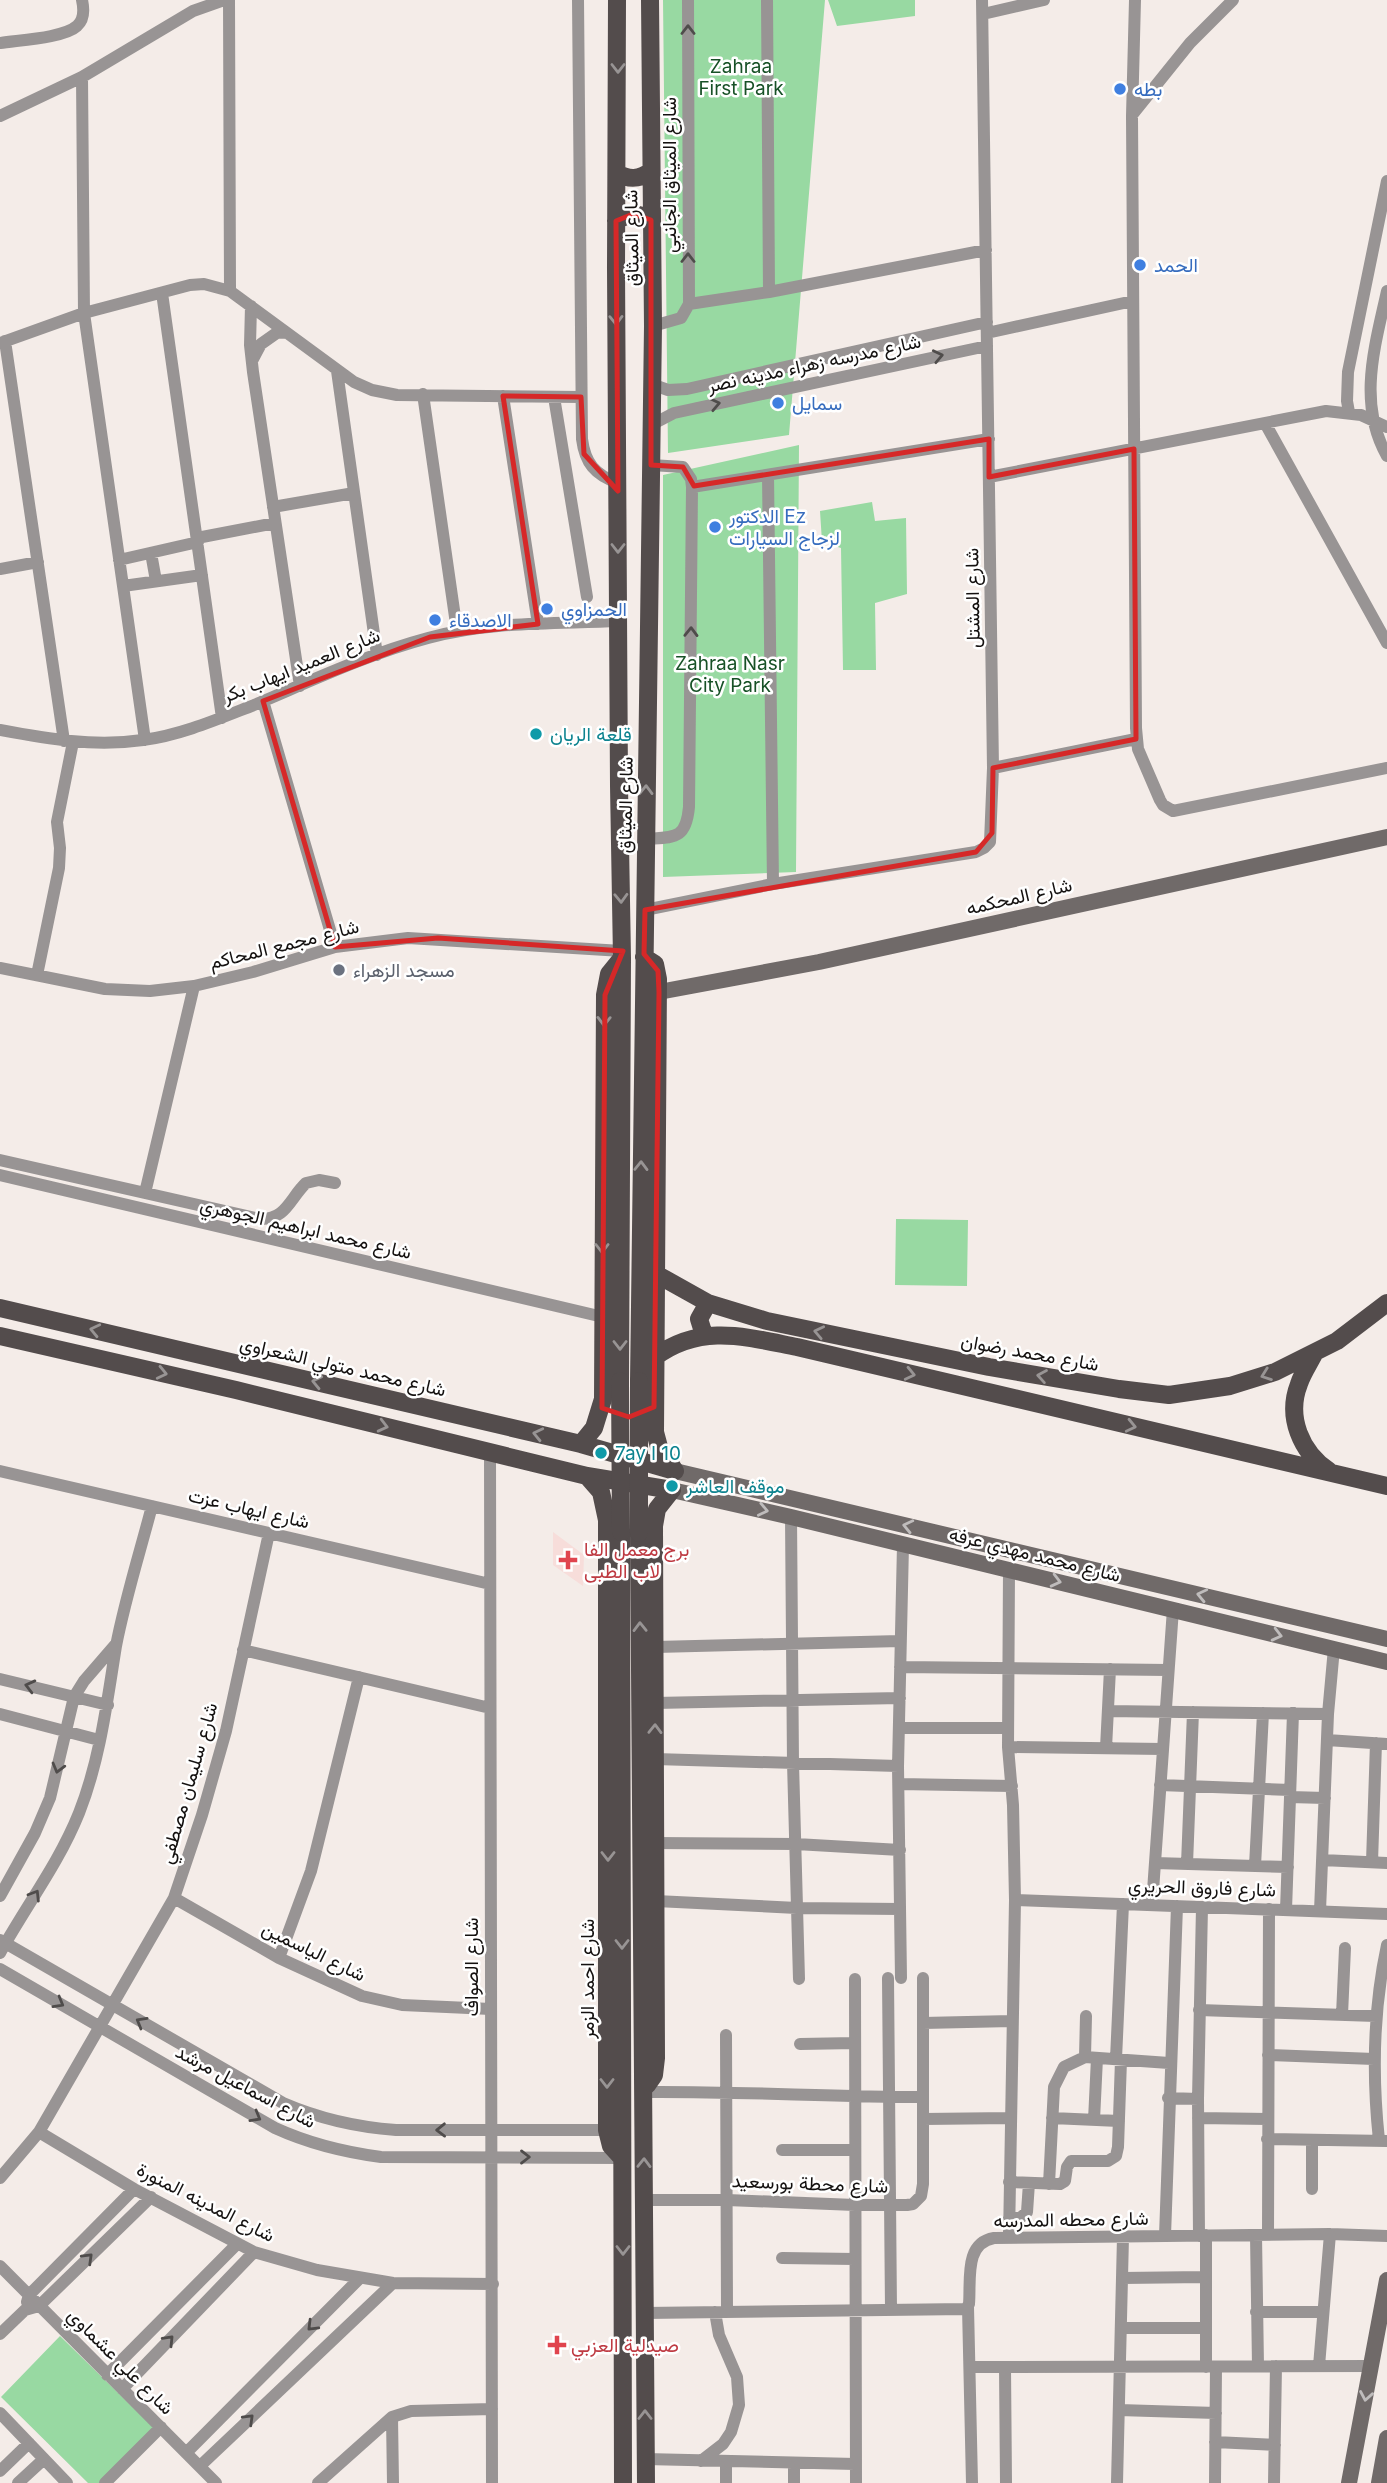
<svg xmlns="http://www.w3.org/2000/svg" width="1387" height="2483" viewBox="0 0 1387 2483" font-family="Inter,Vazirmatn,sans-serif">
	<rect width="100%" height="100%" fill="#f4ece8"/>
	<path fill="#f7ddda" d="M553,1532l31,23 -1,31 -30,-21z"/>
	<path fill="#98d9a2" d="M663,0h162l-36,435 -121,18z
		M828,0h87v16l-78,10z
		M799,445l-3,427 -133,5v-402z
		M872,502l3,19 31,-3 1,76 -32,9 1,67h-33l-2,-122 -19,-6 -2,-31z
		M896,1219l72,1 -1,66 -72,-1z
		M60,2336l94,92 -54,55h-12l-87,-86z"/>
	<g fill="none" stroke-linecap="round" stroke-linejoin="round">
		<path stroke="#989494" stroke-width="12" d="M229,0l1,291
			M578,0l4,439c3,24 13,36 36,44
			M767,0l2,292
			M1135,0l-3,116 4,612 2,21 22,51 3,5 10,6 214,-43
			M983,14l61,-14
			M0,43c18,-3 64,-5 77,-17 8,-7 7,-17 5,-26
			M82,77l2,236 61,427
			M1132,115l58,-72 43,-43
			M0,116l82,-39 111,-66 31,-11
			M1387,291c-12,55 -30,112 0,165
			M162,293l60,425
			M689,304l80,-12 217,-42
			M251,306l-1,39 3,27 47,314
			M653,326l28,-8 8,-14 -1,-304
			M987,333l146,-32
			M5,341l59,400
			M0,343l84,-30 106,-28 14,-1 26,7 124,91 18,8 25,5 184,2
			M252,361l9,-17 17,-12 9,1
			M337,371l40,284
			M651,384l17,6 19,-1 300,-67
			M423,394l34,237
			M503,396l35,228
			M554,397l33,200
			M1349,412l-2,-11 1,-29 39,-191
			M1265,423l122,220
			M651,425l23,-12 313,-67
			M768,475l5,409
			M989,477l337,-66 35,4 26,12
			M692,487l297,-48
			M273,507l81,-14
			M197,538l78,-15
			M151,553l5,28
			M119,560l79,-18
			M0,569l38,-7
			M123,586l79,-11
			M263,701l72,246
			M0,730c48,9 94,17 143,10 38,-5 75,-21 111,-35 57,-24 114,-51 174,-67 62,-17 127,-14 190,-17
			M993,768l143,-29
			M646,839c28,-2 40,1 43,-32l3,-320 -1,-8 -8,-12 -32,-2
			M645,910l128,-26 203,-32 8,-4 6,-6 3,-74 -11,-768
			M0,968l105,21 45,2 44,-5 59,-14 82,-25 73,-9 214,13
			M37,975l22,-107 1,-20 -3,-26 16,-80
			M0,1160l260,59c26,1 30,-21 46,-36l13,-3 16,3
			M0,1175l603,142
			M145,1193l49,-207
			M490,1451l2,1032
			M0,1471l490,113
			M791,1517l2,246 6,216
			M1009,1569l-1,178 5,58 2,95 -6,338
			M656,1647l244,-6
			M243,1650l247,58
			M900,1667l268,3
			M0,1679l108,26
			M655,1703l245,-5
			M1108,1711l220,3
			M0,1714l99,26
			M900,1728h108
			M1327,1740l60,4
			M1008,1747l155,2
			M1106,1748l4,-79
			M655,1759l243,7
			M899,1784l113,2
			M1160,1785l130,5
			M1290,1797l35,1
			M654,1843l142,1 104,6
			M1322,1860l65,3
			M1372,1862l4,-119
			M1155,1863l133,4
			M1187,1864l6,-152
			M1255,1866l8,-153
			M0,1896l35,-63 15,-35 24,-101 10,-16 32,-37
			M174,1898l105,60 83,38 40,9 89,4
			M1015,1900l372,14
			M656,1901l141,7 103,1
			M1152,1905l21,-296
			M1286,1910l7,-197
			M1320,1911l8,-197 6,-66
			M0,1940l283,163c37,16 72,24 113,27h211
			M0,1953c26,-47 59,-90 79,-140 21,-53 28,-111 37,-167 9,-47 24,-94 36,-140
			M279,1958l32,-87 48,-194
			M0,1969l275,159c35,16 68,24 106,29l241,1
			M888,1978l3,332
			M901,1978l-3,-212 5,-221
			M855,1979l1,504
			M1199,2010l177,6
			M1342,2015l3,-67
			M923,2023l89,-2
			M726,2035l1,276
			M800,2044l55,-1
			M1268,2055l106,4
			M1085,2057l1,-41
			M1116,2059l7,-155
			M644,2092c93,-1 186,5 279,5
			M1168,2098l30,1
			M1052,2118l67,3
			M1198,2118l70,1
			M923,2119l88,-1
			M1094,2120l3,-62
			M39,2132l95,57 120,63 63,18 76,13 100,1
			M1267,2139l119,2
			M1312,2140v49
			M1379,2140c-7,-65 -6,-130 8,-195
			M782,2150h73
			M0,2178l39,-46 135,-234 28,-83 24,-84 43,-198
			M1009,2182l51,2 5,-3 2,-14 4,-6h37l8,-5 2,-9 3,-87
			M1049,2184l5,-97 10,-20 21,-10 84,6
			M643,2200h84l128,5h52l6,-1 8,-8 2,-12v-206
			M1009,2218h11l7,-6 2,-29
			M1206,2235v132
			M1256,2235l2,131
			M1268,2235l1,-326
			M1165,2236l12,-330
			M1199,2236l-1,-137 4,-192
			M782,2258l73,1
			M0,2266l216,217
			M1122,2278l83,-1
			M27,2302l2,-7 105,-106
			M968,2307l4,176
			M1256,2312h67
			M645,2313l321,-4 3,-5c2,-24 -5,-61 25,-66l336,-4 57,2
			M1121,2328h84
			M0,2334l25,-24 14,-4 112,-109
			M1319,2366l11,-132
			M970,2367l401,-1
			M1005,2367l1,116
			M107,2375l130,-131
			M122,2389l132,-137
			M1119,2410l97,3
			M0,2413l67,70
			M392,2417l1,66
			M1215,2442l60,3
			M186,2453l174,-175
			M645,2459l210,5
			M701,2461l22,-17 8,-12 8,-27 -2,-28 -18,-42 -4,-23
			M726,2461v22
			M794,2463v20
			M200,2466l193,-183
			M0,2471l29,-28
			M18,2483l26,-24
			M105,2483l56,-56
			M318,2483l74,-66 19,-6 81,-2
			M1117,2483l6,-246
			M1215,2483l1,-116
			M1274,2483l2,-117"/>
		<path stroke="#706a69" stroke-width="16" d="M659,992l160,-30 568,-125
			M675,1471l712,168
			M672,1490l119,27 596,145
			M1349,2483l38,-203
			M1379,2483l8,-45"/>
		<path stroke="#534c4c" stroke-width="18" d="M617,0l-1,268 3,518 3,172 -2,423
			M617,173c12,7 22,7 34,-2
			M616,221c13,-8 22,-9 35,-1
			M644,957l11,7 3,15 -3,453 4,15 16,24
			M656,1274l52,29 59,18 222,46 130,22 50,6 61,-9 45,-14 62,-31 50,-38
			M0,1308l581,136 94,27
			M704,1335l-5,-16 9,-16
			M0,1336l236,54 351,86 85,14
			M1314,1354c-5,10 -12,20 -15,30 -13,33 2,68 30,87
			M655,1357c46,-34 91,-20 142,-10l590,139
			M639,1381l14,-1055 -3,-326
			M581,1444l13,-16 9,-29 2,-404 4,-21 13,-16
			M587,1476l14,16 6,28v610l4,16 11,12
			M621,1532l2,951
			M639,1533l7,950
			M647,2085l7,-10 2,-17 -2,-532 3,-17 15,-19"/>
		<path stroke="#534c4c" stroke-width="18" d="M620,1381l1,151
			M639,1381v152"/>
	</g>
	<defs><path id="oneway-chevron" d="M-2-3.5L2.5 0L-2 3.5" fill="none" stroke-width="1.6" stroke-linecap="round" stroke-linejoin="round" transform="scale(1.75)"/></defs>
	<g stroke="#4f4c4b">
		<use href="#oneway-chevron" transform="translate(688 30) rotate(-90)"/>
		<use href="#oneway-chevron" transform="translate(688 258) rotate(-90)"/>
		<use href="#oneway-chevron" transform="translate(938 356) rotate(-12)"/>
		<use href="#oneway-chevron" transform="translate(715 404) rotate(-12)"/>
		<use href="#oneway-chevron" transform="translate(691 632) rotate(-89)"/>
		<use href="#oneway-chevron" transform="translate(30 1686) rotate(-166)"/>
		<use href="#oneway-chevron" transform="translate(58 1768) rotate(105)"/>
		<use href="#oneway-chevron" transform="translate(35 1895) rotate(-58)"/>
		<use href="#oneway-chevron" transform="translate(59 2003) rotate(30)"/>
		<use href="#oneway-chevron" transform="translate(141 2022) rotate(-150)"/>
		<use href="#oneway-chevron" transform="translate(256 2117) rotate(30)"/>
		<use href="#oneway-chevron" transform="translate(441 2130) rotate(179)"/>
		<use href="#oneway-chevron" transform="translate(525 2157)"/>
		<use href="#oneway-chevron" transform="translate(88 2258) rotate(-44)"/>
		<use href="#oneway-chevron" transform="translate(312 2326) rotate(135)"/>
		<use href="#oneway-chevron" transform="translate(169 2340) rotate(-46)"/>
		<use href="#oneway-chevron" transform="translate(249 2419) rotate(-44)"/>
	</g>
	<g stroke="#989494">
		<use href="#oneway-chevron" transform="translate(618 68) rotate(90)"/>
		<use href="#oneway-chevron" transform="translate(616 320) rotate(89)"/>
		<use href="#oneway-chevron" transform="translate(618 548) rotate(90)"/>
		<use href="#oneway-chevron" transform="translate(646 790) rotate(-89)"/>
		<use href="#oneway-chevron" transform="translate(621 898) rotate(88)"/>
		<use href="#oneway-chevron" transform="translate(604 1021) rotate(91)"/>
		<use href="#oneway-chevron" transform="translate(641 1166) rotate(-89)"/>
		<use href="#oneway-chevron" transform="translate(602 1248) rotate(90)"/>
		<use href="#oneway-chevron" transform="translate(95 1330) rotate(-167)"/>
		<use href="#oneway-chevron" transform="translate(819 1332) rotate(-168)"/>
		<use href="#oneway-chevron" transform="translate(620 1345) rotate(90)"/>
		<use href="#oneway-chevron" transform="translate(162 1373) rotate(13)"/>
		<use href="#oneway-chevron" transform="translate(910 1374) rotate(13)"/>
		<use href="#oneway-chevron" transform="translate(1266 1375) rotate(160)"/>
		<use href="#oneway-chevron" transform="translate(1042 1376) rotate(-170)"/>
		<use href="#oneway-chevron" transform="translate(317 1382) rotate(-167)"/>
		<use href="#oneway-chevron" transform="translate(383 1426) rotate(14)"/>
		<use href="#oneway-chevron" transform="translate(1131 1426) rotate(13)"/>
		<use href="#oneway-chevron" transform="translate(538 1434) rotate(-167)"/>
		<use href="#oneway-chevron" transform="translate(640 1627) rotate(-91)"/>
		<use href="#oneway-chevron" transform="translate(655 1729) rotate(-89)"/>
		<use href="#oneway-chevron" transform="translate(608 1856) rotate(90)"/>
		<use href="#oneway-chevron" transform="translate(622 1944) rotate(90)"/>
		<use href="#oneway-chevron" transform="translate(607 2083) rotate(90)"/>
		<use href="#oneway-chevron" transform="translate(644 2163) rotate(-89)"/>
		<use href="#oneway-chevron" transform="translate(623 2250) rotate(90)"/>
		<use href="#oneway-chevron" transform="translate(645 2415) rotate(-90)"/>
	</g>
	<g stroke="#bfbcbc">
		<use href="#oneway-chevron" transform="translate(763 1510) rotate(12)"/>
		<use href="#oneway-chevron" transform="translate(908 1526) rotate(-167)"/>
		<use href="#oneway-chevron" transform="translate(1056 1581) rotate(14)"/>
		<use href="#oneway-chevron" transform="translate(1202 1595) rotate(-167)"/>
		<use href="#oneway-chevron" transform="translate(1277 1635) rotate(14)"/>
		<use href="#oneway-chevron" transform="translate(1366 2396) rotate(100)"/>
	</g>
	<path fill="none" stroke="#d62828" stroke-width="5" stroke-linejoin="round" d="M633,214l18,6v245l32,2 11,19 295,-47v38l145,-28 2,290 -143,29 -1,65 -16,19 -331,58 -1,44 14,17 1,21 -5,415 -25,10 -27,-9 3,-413 18,-44 -185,-13 -103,9 -72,-246 167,-64 108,-13 -35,-228 78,1 3,57 34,37 -2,-270z"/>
	<g fill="#3f7fe0" stroke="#fff" stroke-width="2.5">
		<circle cx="1120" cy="89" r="7"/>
		<circle cx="1140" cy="265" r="7"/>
		<circle cx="778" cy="403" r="7"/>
		<circle cx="715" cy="527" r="7"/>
		<circle cx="547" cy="609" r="7"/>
		<circle cx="435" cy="620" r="7"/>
	</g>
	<g fill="#0f9aa8" stroke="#fff" stroke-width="2.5">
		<circle cx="536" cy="734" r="7"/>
		<circle cx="601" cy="1453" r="7"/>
		<circle cx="672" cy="1486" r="7"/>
	</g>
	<circle fill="#6b7280" stroke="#fff" stroke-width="2.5" cx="339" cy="970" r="7"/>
	<g fill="#e0444e" stroke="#fff" stroke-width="2.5">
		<path d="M564.5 1549.5h7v7h7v7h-7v7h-7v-7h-7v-7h7z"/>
		<path d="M553.5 2334.5h7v7h7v7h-7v7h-7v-7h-7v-7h7z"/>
	</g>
	<g text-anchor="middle" stroke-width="5" stroke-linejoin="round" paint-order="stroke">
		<g font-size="19" fill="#175126" stroke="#fff">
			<text x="741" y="73">Zahraa<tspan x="741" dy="22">First Park</tspan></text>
			<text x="730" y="670">Zahraa Nasr<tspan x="730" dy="22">City Park</tspan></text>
		</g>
		<g font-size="19" fill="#366cbe" stroke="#fff" text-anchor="start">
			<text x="1134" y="96">بطه</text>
			<text x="1154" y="272">الحمد</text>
			<text x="792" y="410">سمايل</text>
			<text x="729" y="523">الدكتور Ez<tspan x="729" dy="22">لزجاج السيارات</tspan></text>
			<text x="561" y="616">الحمزاوي</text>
			<text x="449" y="627">الاصدقاء</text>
		</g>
		<g font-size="19" fill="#141110" stroke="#fff">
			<text transform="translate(669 175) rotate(-90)" y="7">شارع الميثاق الجانبي</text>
			<text transform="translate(631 238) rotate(-91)" y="7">شارع الميثاق</text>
			<text transform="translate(814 363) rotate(-12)" y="7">شارع مدرسه زهراء مدينه نصر</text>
			<text transform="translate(972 598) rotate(-91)" y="7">شارع المشتل</text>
			<text transform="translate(301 665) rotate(-22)" y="7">شارع العميد ايهاب بكر</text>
			<text transform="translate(625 805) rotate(-89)" y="7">شارع الميثاق</text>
			<text transform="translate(1019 896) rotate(-13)" y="7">شارع المحكمه</text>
			<text transform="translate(284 944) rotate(-14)" y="7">شارع مجمع المحاكم</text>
			<text transform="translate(306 1228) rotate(13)" y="7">شارع محمد ابراهيم الجوهري</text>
			<text transform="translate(1030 1352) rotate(10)" y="7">شارع محمد رضوان</text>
			<text transform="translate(343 1366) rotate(13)" y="7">شارع محمد متولي الشعراوي</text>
			<text transform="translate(249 1508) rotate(13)" y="7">شارع ايهاب عزت</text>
			<text transform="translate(1035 1554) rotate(14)" y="7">شارع محمد مهدي عرفه</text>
			<text transform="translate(188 1783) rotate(-74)" y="7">شارع سليمان مصطفي</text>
			<text transform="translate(1202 1887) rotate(2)" y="7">شارع فاروق الحريري</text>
			<text transform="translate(314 1951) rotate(26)" y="7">شارع الياسمين</text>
			<text transform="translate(471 1967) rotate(-90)" y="7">شارع الصواف</text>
			<text transform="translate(587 1979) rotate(-90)" y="7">شارع احمد الزمر</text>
			<text transform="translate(246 2086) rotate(28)" y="7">شارع اسماعيل مرشد</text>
			<text transform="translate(810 2183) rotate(2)" y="7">شارع محطة بورسعيد</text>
			<text transform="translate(206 2202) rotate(27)" y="7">شارع المدينه المنورة</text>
			<text transform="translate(1071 2219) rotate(-1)" y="7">شارع محطه المدرسه</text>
			<text transform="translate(121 2361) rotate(45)" y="7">شارع علي عشماوي</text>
		</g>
		<g font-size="19" fill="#0d838f" stroke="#fff" text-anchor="start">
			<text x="550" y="741">قلعة الريان</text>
			<text x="615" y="1460">7ay l 10</text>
			<text x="686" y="1493">موقف العاشر</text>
		</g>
		<g font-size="19" fill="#5b616d" stroke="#fff" text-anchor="start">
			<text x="353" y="977">مسجد الزهراء</text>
		</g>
		<g font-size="19" fill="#be3a42" stroke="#fff" text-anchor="start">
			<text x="584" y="1556">برج معمل الفا<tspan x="584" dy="22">لاب الطبى</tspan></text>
			<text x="571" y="2352">صيدلية العزبي</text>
		</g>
	</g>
</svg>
